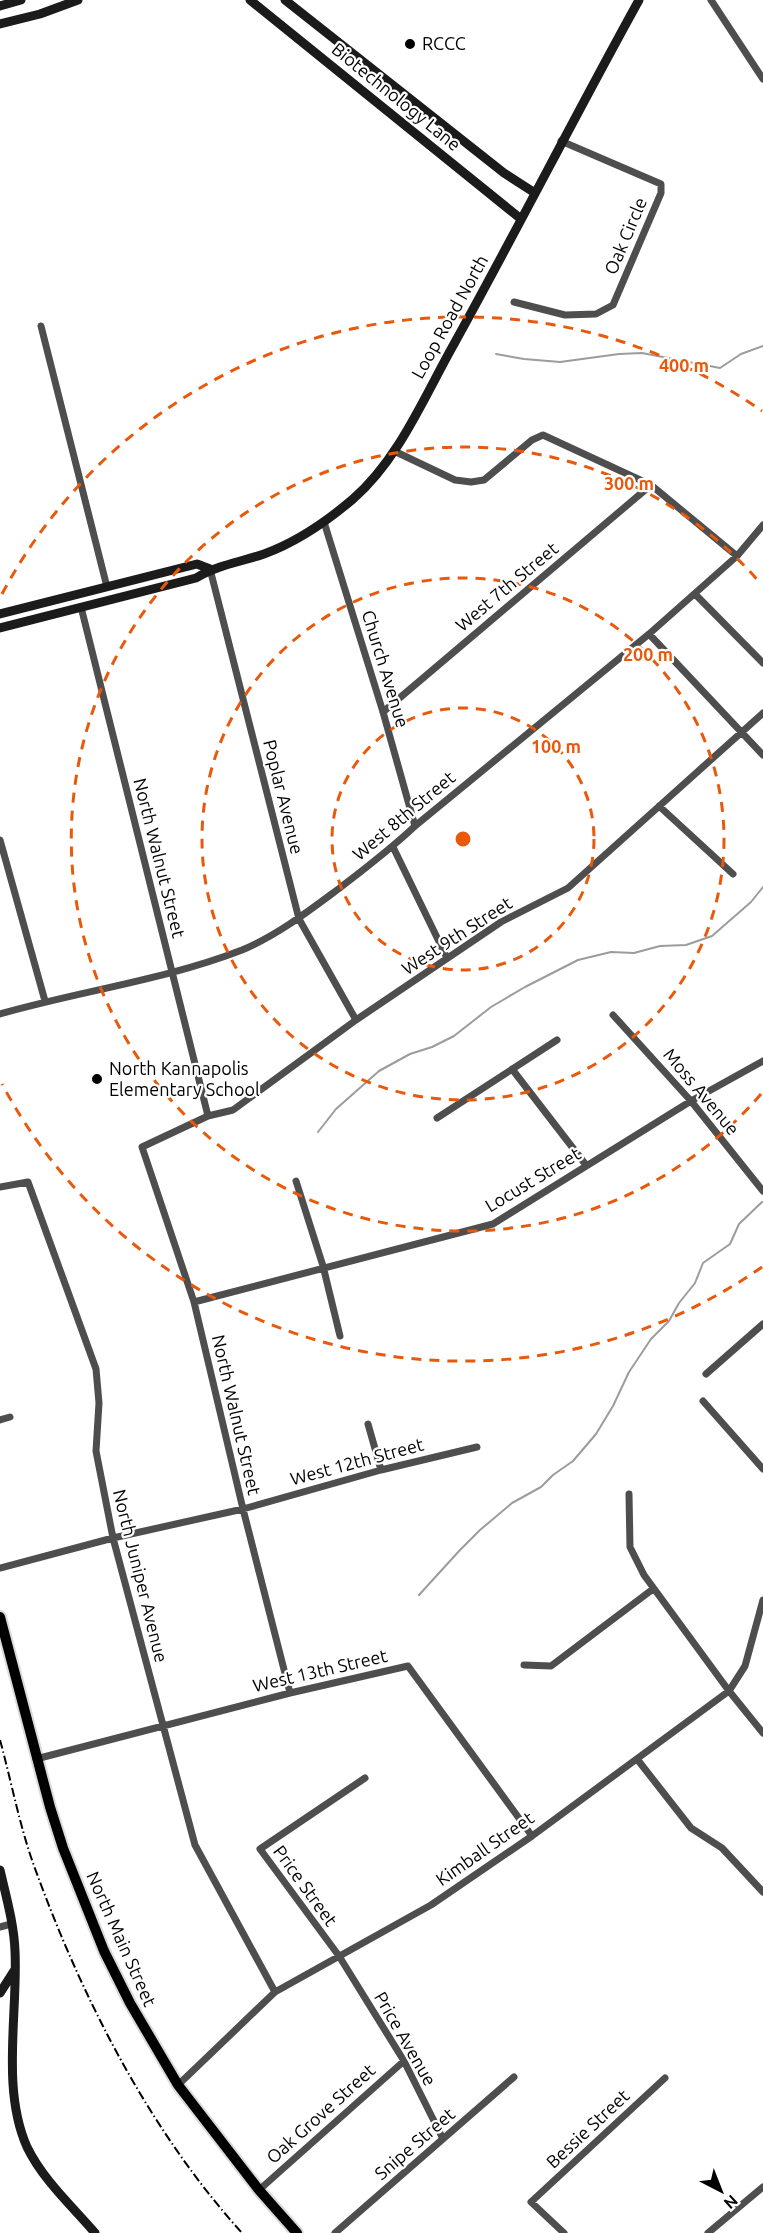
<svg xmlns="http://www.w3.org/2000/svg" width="763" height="2233" viewBox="0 0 763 2233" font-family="Ubuntu,sans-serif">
	<rect width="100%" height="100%" fill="#fff"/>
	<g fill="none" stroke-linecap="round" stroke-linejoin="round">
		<path stroke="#9c9c9c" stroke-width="2" d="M496,354l28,5 36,3 59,-8 23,-1 78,15 21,-14 22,-8
			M318,1132l18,-23 43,-38 31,-17 22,-7 22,-11 37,-29 34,-20 53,-27 33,-8 23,1 26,-7 26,-1 26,-9 39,-34 12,-15
			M419,1595l41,-45 20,-20 32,-27 29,-16 12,-12 20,-14 23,-27 17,-28 16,-34 22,-33 18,-18 10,-18 16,-20 8,-20 27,-19 9,-20 23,-22"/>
		<defs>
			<path id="primary" d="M0,1617l50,190 13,41 41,103 26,52 48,82 81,105 38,43"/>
		</defs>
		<use href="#primary" stroke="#dbdbdb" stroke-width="14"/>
		<path stroke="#4e4e4e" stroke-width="7" d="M711,0l52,79
			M514,302l51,13 31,-1 17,-9 48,-112v-9l-100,-43
			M41,326l66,261
			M394,451l61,29 16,2 13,-2 48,-40 11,-5 108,50 86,71
			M324,522l59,190 32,114
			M210,569l89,350 57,101
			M695,594l68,69
			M81,607l127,509
			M649,634l114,121
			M383,712l268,-227
			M659,806l74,68
			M0,840l45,161
			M393,847l54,111
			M0,1014c80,-23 165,-34 242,-64 36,-15 68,-40 99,-63 26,-20 51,-39 74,-61l234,-192 88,-78 26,-31
			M613,1015l78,86 72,90
			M512,1069l74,96
			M437,1118l120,-78
			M296,1181l27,85 17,70
			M0,1187l28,-5 68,187 3,34 -3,48 17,87 82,307 80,147
			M194,1302l299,-78 198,-123 72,-40
			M706,1374l57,-50
			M703,1401l60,68
			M0,1420l10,-3
			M368,1424l13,46
			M629,1494l1,53 14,28 85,116 34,42
			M0,1568l113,-30 130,-29 138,-39 96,-23
			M524,1665l27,1 102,-77
			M290,1693l-47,-184 -49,-207 -52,-155 66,-31 25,-6 123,-90 145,-98 67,-34 195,-175
			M36,1759l254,-66 118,-27 124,170
			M637,1759l54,69 31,20 41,44
			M365,1778l-105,71 79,107 65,105 39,78
			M0,1927l11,-3
			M178,2085l97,-93 156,-87 101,-69 197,-145 16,-25 18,-66
			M259,2190l145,-129
			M335,2233l179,-156
			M564,2233l-33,-31 134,-124
			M708,2233l55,-46"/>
		<path stroke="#1b1b1b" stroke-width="9" d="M250,0l271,219
			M285,0l219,173 31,20
			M0,6l21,-6
			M0,24l40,-10 38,-14
			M0,614l197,-50 13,5
			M0,628l196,-50c21,-13 45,-16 68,-24 33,-12 62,-32 89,-55 46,-40 71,-102 101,-155 63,-114 122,-230 185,-344
			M0,1870c6,26 14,54 15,81 3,62 -14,138 12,196 16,33 45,59 68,86
			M0,1993l14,-22"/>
		<use href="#primary" stroke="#000" stroke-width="10"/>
		<path stroke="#000" stroke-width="2" stroke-dasharray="9 3 1.5 3" stroke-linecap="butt" d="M0,1740c11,40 19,83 33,123 47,131 115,266 209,370"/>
	</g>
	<g fill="none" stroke="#e8590c" stroke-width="3" stroke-dasharray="10 8">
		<circle cx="463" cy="839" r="131"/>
		<circle cx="463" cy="839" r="261"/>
		<path d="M761 1094A392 392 0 1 1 761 584"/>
		<path d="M762 1267A522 522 0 0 1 2 1084M2 594A522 522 0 0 1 762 411"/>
	</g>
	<g fill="#000" stroke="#fff" stroke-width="2">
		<circle cx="410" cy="44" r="6"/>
		<circle cx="97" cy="1079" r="6"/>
	</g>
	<g text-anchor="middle" stroke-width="4.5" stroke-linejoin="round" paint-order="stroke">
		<g font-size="18" fill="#000" stroke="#fff" text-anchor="start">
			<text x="422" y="50">RCCC</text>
			<text x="109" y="1075">North Kannapolis<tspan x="109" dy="21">Elementary School</tspan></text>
		</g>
		<g font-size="18" fill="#000" stroke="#fff">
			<text transform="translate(396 97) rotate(39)" y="6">Biotechnology Lane</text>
			<text transform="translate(626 236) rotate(-67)" y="6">Oak Circle</text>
			<text transform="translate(450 317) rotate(-61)" y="6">Loop Road North</text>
			<text transform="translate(507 587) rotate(-40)" y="6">West 7th Street</text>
			<text transform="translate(385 669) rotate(73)" y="6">Church Avenue</text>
			<text transform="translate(283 797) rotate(76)" y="6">Poplar Avenue</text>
			<text transform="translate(404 816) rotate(-40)" y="6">West 8th Street</text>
			<text transform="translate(159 858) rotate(76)" y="6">North Walnut Street</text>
			<text transform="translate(457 936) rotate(-33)" y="6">West 9th Street</text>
			<text transform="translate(701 1092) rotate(50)" y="6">Moss Avenue</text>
			<text transform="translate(533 1180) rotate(-31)" y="6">Locust Street</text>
			<text transform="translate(236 1415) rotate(77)" y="6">North Walnut Street</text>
			<text transform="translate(357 1462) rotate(-15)" y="6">West 12th Street</text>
			<text transform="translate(140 1576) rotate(76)" y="6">North Juniper Avenue</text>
			<text transform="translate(320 1671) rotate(-13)" y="6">West 13th Street</text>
			<text transform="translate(485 1849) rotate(-35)" y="6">Kimball Street</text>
			<text transform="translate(305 1886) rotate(54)" y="6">Price Street</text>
			<text transform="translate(121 1939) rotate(66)" y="6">North Main Street</text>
			<text transform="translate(405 2039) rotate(60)" y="6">Price Avenue</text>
			<text transform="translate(321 2114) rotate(-42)" y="6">Oak Grove Street</text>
			<text transform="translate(588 2129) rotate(-43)" y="6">Bessie Street</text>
			<text transform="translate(415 2144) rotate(-41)" y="6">Snipe Street</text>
		</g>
	</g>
	<circle cx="463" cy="839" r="9" fill="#e8590c" stroke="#fff" stroke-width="3"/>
	<g font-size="18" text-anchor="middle" font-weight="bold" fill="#e8590c" stroke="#fff" stroke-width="4.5" stroke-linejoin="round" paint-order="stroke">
		<text x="684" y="372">400 m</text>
		<text x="629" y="490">300 m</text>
		<text x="648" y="661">200 m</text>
		<text x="556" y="753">100 m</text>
	</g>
	<g transform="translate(721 2191) rotate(138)" stroke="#ffffff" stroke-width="4.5" paint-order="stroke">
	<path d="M0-4.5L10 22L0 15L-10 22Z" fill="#000000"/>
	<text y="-9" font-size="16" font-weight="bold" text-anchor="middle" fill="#000000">N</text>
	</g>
</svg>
